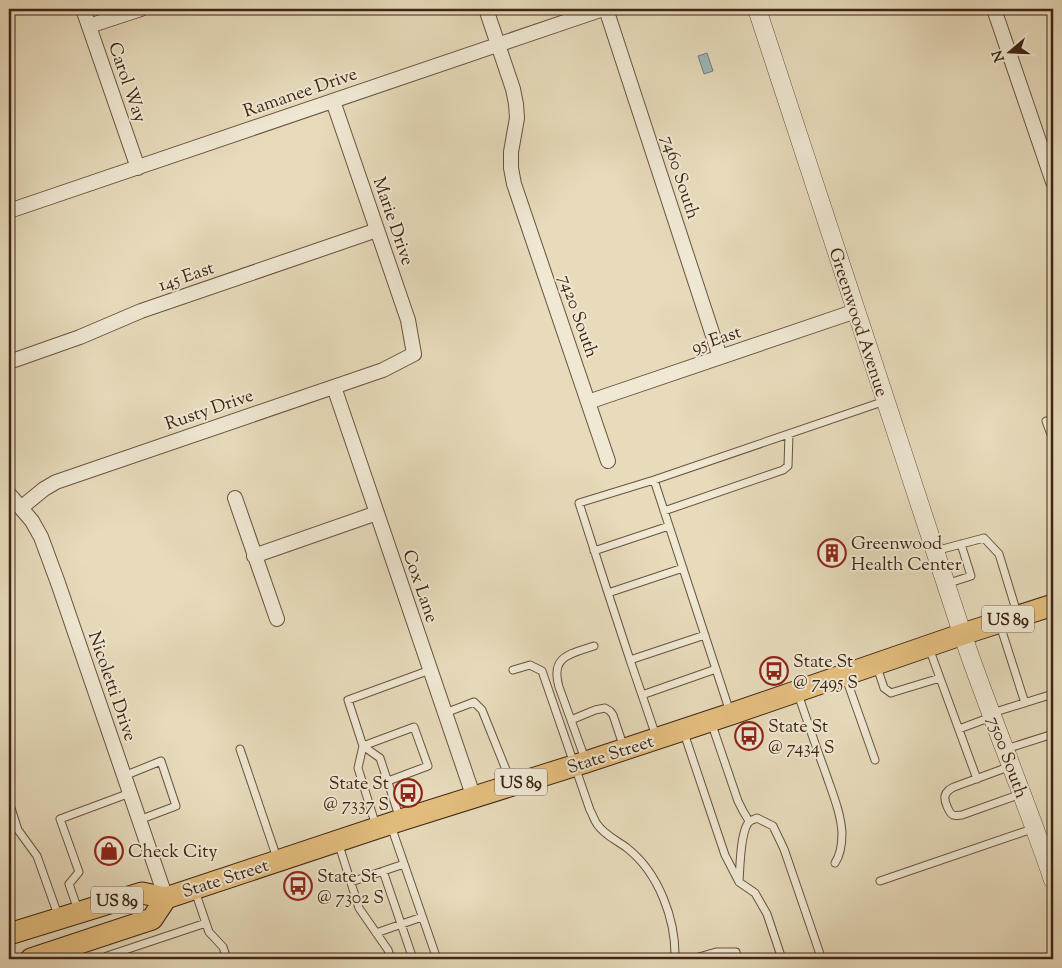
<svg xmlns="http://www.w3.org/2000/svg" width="1062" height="968" viewBox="0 0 1062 968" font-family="'Sorts Mill Goudy',serif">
	<rect width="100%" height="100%" fill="#e7dbbb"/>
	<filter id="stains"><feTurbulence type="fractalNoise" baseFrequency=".004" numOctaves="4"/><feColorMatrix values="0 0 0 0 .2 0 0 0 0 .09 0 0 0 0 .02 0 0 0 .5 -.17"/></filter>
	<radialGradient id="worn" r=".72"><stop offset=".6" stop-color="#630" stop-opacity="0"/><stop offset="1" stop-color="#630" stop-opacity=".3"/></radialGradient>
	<path fill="#9ab9ba" stroke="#767d78" d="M707,53l6,18 -9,3 -6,-18z"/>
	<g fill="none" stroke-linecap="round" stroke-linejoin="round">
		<defs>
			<path id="service" d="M1046,421l7,19
				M654,480l76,232
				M664,511l119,-41 5,-4 1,-32
				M594,551l75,-25
				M935,551l49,-13 15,16 18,59
				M683,568l-75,25 -29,-90 75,-23 231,-79
				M946,584l25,-8 -10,-32
				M608,593l22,67
				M1000,625l25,78
				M929,648l48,131
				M877,667l7,21 7,5 3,-1 46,-14
				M513,670l17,-5 12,6 48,139c3,5 4,10 7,14 7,11 21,17 30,24 32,25 49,72 48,111
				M846,678l29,82
				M798,694c9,26 18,53 28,80 6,18 15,39 16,59 0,10 -1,21 -7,30
				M642,695l-12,-35 75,-25
				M445,713l29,-11 8,8 29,72
				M992,713l61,-19
				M571,720l24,-10 10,-2 5,3 3,4 11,33
				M711,722l27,79 5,10 6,10
				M959,729l32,-12
				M684,733l41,122 14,27 16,11 12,21 15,45
				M656,736l-14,-41 74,-26
				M363,746l51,-19 14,39 -40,15
				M363,746l17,12 20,61
				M240,749l37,109
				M1006,749l47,-15
				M585,759l-26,-72c-9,-31 11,-33 35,-41
				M1011,766l-57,21c-4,2 -8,4 -9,9 -1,5 4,17 8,19 3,1 6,0 9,0l59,-21
				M124,776l37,-15 15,45 -37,14
				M9,802l9,28 19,26 21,59
				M376,826l-18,-58 5,-22 -15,-46 82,-30
				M391,826l46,133
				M338,842l21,66 29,42 3,9
				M383,871l30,88
				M880,881l155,-53
				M351,882l53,-18
				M739,882c1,-13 1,-53 11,-61 2,-1 5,-2 7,-3l16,8 11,23 37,108
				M195,891l14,41 14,15 4,12
				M78,910l-9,-26 10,-12 -19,-53 70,-26
				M376,933l46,-16
				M107,956l99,-33
				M692,959l24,-7h20l2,7"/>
			<path id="minor" d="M83,9l55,159
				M486,9l27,80 3,15 1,14 -6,34v16l3,16 94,277
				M606,9l114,348
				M994,9l59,173
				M89,26l52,-17
				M9,211l594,-202
				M9,362l71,-25 61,-26 236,-81
				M334,387l140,411
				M588,402l268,-91
				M9,494l23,27 9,16 17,46 108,315
				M235,498l42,121
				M22,507l22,-18 12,-7 327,-112 31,-16 -6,-34 -75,-219
				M254,556l123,-43"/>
			<path id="tertiary" d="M757,9c68,208 136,416 205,624 28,83 63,164 91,247"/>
			<path id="primary" d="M9,934l133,-41 24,5 235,-78 185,-58 145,-48 232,-80 90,-29
				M31,959l121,-40 14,-21"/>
		</defs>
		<use href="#service" stroke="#69523e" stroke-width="9"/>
		<use href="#minor" stroke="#69523e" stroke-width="16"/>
		<use href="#tertiary" stroke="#69523e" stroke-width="19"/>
		<use href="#primary" stroke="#3f2414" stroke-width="23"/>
		<use href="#service" stroke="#efe8d3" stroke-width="7"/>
		<use href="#minor" stroke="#efe8d3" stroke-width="14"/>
		<use href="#tertiary" stroke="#efe8d3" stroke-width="18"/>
		<use href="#primary" stroke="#e4be7e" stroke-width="21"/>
	</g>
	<defs>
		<symbol id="building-ring" viewBox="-11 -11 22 22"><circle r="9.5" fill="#efe8d3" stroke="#8f2418" stroke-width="1.5"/><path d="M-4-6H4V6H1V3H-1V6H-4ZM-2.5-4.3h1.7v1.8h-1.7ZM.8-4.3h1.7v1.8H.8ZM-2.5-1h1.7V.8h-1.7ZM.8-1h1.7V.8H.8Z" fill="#8f2418"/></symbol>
		<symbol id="bus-ring" viewBox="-11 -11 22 22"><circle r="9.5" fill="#efe8d3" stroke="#8f2418" stroke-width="1.5"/><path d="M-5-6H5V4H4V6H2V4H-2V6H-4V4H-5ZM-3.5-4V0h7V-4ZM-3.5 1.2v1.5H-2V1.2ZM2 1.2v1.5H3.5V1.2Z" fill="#8f2418"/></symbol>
		<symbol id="shop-ring" viewBox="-11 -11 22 22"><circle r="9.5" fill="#efe8d3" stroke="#8f2418" stroke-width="1.5"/><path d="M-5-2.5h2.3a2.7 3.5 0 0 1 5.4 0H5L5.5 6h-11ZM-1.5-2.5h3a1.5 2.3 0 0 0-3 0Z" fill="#8f2418"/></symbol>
	</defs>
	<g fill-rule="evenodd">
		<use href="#building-ring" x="816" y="537" width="32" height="32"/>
		<use href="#bus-ring" x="758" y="655" width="32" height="32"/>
		<use href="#bus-ring" x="733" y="720" width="32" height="32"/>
		<use href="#bus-ring" x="392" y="777" width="32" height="32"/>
		<use href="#shop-ring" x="93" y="835" width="32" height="32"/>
		<use href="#bus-ring" x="282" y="870" width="32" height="32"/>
	</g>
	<g text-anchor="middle" stroke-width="4" stroke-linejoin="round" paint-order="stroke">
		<g fill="#efe8d3" stroke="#745f4d" stroke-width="1">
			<rect x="982" y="605.5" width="52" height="27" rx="4"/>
			<rect x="495" y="768.5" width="52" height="27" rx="4"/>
			<rect x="91" y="886.5" width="52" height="27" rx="4"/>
		</g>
		<g font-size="16" font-weight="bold" fill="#3f2414">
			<text x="1008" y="625">US 89</text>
			<text x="521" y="788">US 89</text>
			<text x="117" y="906">US 89</text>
		</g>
		<g font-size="18" fill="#3f2414" stroke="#efe8d3">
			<text transform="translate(128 82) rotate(71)" y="6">Carol Way</text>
			<text transform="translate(300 92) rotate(-19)" y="6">Ramanee Drive</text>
			<text transform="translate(681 177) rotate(72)" y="6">7460 South</text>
			<text transform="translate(394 221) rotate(71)" y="6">Marie Drive</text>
			<text transform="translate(186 276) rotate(-19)" y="6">145 East</text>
			<text transform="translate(579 316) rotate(71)" y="6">7420 South</text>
			<text transform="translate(859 322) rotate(72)" y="6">Greenwood Avenue</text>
			<text transform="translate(716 339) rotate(-19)" y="6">95 East</text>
			<text transform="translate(209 409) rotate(-19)" y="6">Rusty Drive</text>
			<text transform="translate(421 586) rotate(71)" y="6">Cox Lane</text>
			<text transform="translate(113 686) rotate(71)" y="6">Nicoletti Drive</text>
			<text transform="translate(610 754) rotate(-18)" y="6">State Street</text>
			<text transform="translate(1008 757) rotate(70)" y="6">7500 South</text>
			<text transform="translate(225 878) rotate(-18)" y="6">State Street</text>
		</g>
		<g font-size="18" fill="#3f2414" stroke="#efe8d3" text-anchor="start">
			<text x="851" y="549">Greenwood<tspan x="851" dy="21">Health Center</tspan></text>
			<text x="793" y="667">State St<tspan x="793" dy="21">@ 7495 S</tspan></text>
			<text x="768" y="732">State St<tspan x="768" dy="21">@ 7434 S</tspan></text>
			<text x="389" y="789" text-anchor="end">State St<tspan x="389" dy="21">@ 7337 S</tspan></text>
			<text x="128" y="857">Check City</text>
			<text x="317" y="882">State St<tspan x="317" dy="21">@ 7302 S</tspan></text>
		</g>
	</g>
	<rect width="1062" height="968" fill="none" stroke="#e7dbbb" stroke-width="30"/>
	<rect x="10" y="10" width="1042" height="948" fill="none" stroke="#3f2414" stroke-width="2.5"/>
	<rect x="15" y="15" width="1032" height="938" fill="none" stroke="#3f2414"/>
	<g transform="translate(1010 52) rotate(251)" stroke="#efe8d3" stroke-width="4" paint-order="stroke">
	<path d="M0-4L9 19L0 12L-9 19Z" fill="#3f2414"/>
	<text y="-8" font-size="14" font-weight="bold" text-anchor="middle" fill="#3f2414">N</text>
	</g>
	<rect width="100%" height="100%" filter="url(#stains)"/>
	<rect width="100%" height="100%" fill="url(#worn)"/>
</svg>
